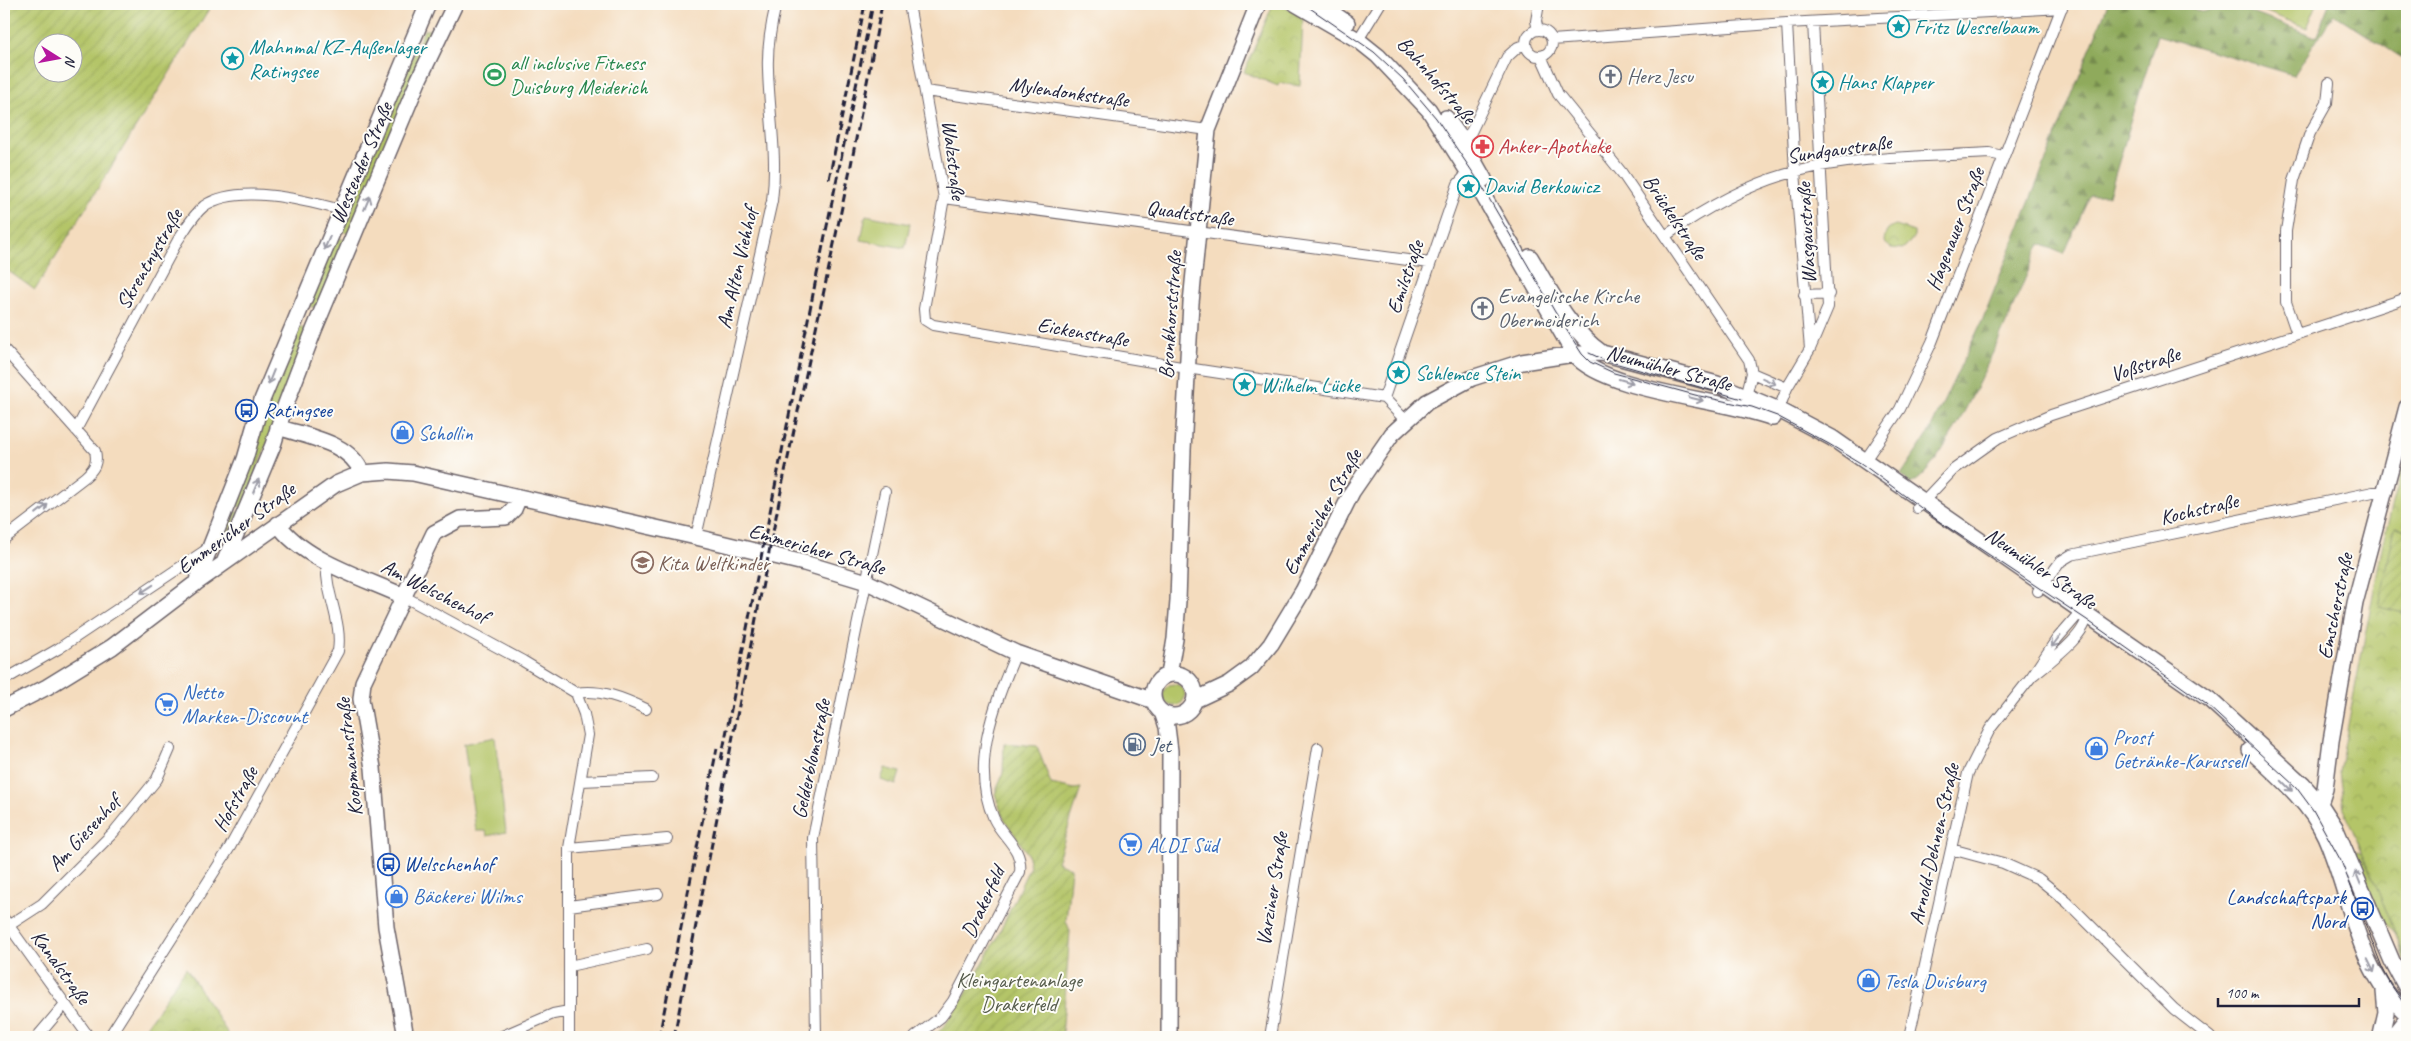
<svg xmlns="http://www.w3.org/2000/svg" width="2411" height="1041" viewBox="0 0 2411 1041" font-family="Caveat,sans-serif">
	<defs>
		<pattern id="forest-firs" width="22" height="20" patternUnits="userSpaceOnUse" patternTransform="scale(1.25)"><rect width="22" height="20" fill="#8faa5c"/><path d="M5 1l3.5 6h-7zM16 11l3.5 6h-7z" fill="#748a4d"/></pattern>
		<pattern id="park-crowns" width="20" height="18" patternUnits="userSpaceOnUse" patternTransform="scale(1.25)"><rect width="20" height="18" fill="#b4c568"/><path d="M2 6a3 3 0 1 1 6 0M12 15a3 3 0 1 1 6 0" fill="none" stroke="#9aa95b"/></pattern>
		<pattern id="garden-furrows" width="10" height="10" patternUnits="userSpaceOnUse" patternTransform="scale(1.25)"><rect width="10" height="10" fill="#b4c568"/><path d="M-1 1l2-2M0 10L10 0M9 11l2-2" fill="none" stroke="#9aa95b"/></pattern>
	</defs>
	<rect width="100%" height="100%" fill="#fdfcf7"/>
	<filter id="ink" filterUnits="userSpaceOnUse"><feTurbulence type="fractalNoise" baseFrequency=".02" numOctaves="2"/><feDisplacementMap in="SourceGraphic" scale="10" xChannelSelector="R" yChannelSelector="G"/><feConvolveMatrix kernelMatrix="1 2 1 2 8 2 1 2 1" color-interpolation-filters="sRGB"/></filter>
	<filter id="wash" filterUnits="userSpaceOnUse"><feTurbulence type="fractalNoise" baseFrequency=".0096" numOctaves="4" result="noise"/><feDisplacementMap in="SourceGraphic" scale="20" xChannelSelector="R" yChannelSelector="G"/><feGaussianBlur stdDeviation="1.12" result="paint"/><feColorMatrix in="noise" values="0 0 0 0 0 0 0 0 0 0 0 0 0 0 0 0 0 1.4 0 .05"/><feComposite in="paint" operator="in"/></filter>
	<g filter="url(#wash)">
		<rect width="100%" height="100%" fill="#f4dcbe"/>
		<path fill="#b4c568" stroke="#6b7452" d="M2246,4h71l-10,24z
			M424,30h6l3,4 -84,200 -10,-5z
			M866,215l44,9 -5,24 -44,-8z
			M335,236l11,5 -29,66h-6l-1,-2z
			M295,325l16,7 -69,176 -10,-5z
			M230,509l10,4 -13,23 -5,-3z
			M1163 695a11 11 0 1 1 22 0a11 11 0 1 1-22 0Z
			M495,737l11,95 -19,4 -1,-5h-10l-12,-87z
			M2358,852l8,3 41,93v23l-10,-36c-4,-6 -10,-9 -15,-17 -11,-19 -19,-44 -27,-65z"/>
		<path fill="url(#forest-firs)" stroke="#58664c" d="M2108,4h72l22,8 29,-7 85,32 13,-33h78v57l-73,-47 -40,61 -137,-40 -48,160h-19l-26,59 -24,-10c-19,42 -92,229 -130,240l-9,-9 27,-41 54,-113z"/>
		<path fill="url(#park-crowns)" stroke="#6b7452" d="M1273,4h8l22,13 -3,69 -21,-3 -1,3 -34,-14z
			M1896,226l18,6v5l-10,12 -13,-1 -7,-6c1,-9 2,-15 12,-16z
			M2407,449v81l-12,-3 6,86 6,1v347l-63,-152 -5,-37 44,-230z
			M885,768l15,4 -4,13 -15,-5z
			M186,968l44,69h-91z"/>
		<path fill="url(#garden-furrows)" stroke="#6b7452" fill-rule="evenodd" d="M4,4h208l-177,286 -31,-22zM42,42h30v30h-30z
			M2395,527l12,3v84l-28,-7z
			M1004,743l33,3 14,38 24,5 6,-1 -24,74 14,6 -5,53 4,10 -8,106h-130l12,-10 21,-32 32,-57 33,-72 -3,-13 -23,-34 -9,-25 8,-21z"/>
	</g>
	<g filter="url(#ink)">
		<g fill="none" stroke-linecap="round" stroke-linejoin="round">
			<defs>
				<path id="street" d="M909,4l35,194 -20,111 1,11 8,5 254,43 197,30 22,23
					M1787,23l8,149 15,177
					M1538,30l-2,-9 3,-17
					M1526 43a13 13 0 1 1 26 0a13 13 0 1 1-26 0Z
					M1358,40l22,-36
					M1552,40l235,-17 275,-15
					M1541,56l17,38 64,79 127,187 3,13 -7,27
					M925,91l283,39
					M1458,143l13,-11 36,-75 11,-10 8,-2
					M944,198l486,65
					M1665,236c39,-27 83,-52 129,-64 61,-16 132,-15 195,-19l14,3
					M1804,295l25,-1
					M2297,334l-11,-32v-71l8,-51 16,-47 17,-30 2,-20
					M4,349l91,102c3,12 -1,18 -10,26l-81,62
					M1752,373l35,15
					M1384,398l74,-214 13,-15
					M1777,414l10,-26 23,-39 18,-42 -15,-285
					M76,430l102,-190c8,-12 15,-25 26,-34 34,-23 100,-6 137,4
					M1866,459l34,-50 32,-67 131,-338
					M1917,508l36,-38 45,-32 53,-23 356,-117
					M696,537l76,-336c6,-46 -3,-86 -4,-132 -1,-22 3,-44 8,-65
					M2038,591l23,-30 10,-6 302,-63h12
					M403,596l120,65 53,32 8,21 4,21 -19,113v189
					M4,680l54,-31 151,-101
					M576,693c25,-4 47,5 70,16
					M581,781l71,-3
					M569,848l98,-9
					M1951,849l52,14 36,16 28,23 107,107 36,28
					M569,906l89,-12
					M4,919l85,118
					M8,926l34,-22 71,-71 44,-54 13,-30
					M569,966l78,-17
					M37,1037l28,-33
					M109,1037l121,-190 108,-196c5,-30 -14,-59 -11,-89
					M500,1037l53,-23 16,-3
					M816,1037l-3,-199 72,-346
					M915,1037l26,-20 12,-16 67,-129c3,-24 -17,-34 -26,-53 -25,-55 1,-115 22,-166
					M1270,1037l48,-289
					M1909,1037l59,-264 22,-44 42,-53 24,-36 20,-23 10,-4c5,20 -40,51 -54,63"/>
				<path id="secondary" d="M1296,4l62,36 20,16 51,54 55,87 90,157c31,38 150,45 199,64
					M1319,4l28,19
					M1446,118l16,22 22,39
					M1530,257c20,33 40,74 72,96
					M278,427c29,10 72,15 84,46
					M278,524c25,36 86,54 125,72
					M224,563l49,-118 11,-36 30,-79 105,-251 36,-75
					M196,583l49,-124 17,-59 166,-396
					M1153 695a21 21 0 1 1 42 0a21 21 0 1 1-42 0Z
					M1169,674l6,-35 3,-38 5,-151 8,-147 17,-173 50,-126
					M1195,700l34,-16 22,-16 20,-24 32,-53 49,-99 40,-58 35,-32 45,-24 50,-16 52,-8 28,-1 115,31 62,26 53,28 378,262 93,85 17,19 15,23 57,134 15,28
					M4,709l43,-22 65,-40 84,-64 140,-99 26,-11 26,-2 25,2 283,64 108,26 63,19 149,71 138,48
					M1162,712l5,15 3,24 -1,286
					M2250,750c27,25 60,53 75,86 27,60 30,133 82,178
					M2314,810l6,-6 5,-15 6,-48 24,-138 52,-196
					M2381,1035l5,-22 -2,-22
					M406,1037l-20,-110 -13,-159 -12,-69 2,-17 71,-149 26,-14 46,-2 8,-8 5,-12
					M2392,1037l15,-19"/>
			</defs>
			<use href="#street" stroke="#6c6369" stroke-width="12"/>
			<use href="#secondary" stroke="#6c6369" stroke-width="18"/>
			<use href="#street" stroke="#fff" stroke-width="10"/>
			<use href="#secondary" stroke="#fff" stroke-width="15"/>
			<path stroke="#22223b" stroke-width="1" d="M1304,4l70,48 29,27 33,39 44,65 75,129 27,42 8,8 24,11 81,22 57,12 25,9 52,28 33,20 78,58 147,98 119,84 90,83 17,23 28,51 41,106 9,18 16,23
				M1589,353l15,7 138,39"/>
			<path stroke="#22223b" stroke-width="3" stroke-dasharray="8 4" stroke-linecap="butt" d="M829,179l36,-175
				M721,760l94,-476 58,-280
				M659,1037l58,-289
				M674,1037l109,-556 68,-316 31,-161"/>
		</g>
		<defs><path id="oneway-shaft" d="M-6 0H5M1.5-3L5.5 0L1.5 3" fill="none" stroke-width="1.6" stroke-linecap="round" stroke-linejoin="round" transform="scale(1.25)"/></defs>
		<g stroke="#9c9ca7">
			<use href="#oneway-shaft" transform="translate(367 203) rotate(-67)"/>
			<use href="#oneway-shaft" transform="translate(327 243) rotate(113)"/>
			<use href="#oneway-shaft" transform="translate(271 377) rotate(112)"/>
			<use href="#oneway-shaft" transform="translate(1626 381) rotate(16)"/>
			<use href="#oneway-shaft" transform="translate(1769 381) rotate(25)"/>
			<use href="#oneway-shaft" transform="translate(1696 399) rotate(13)"/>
			<use href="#oneway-shaft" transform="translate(256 486) rotate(-67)"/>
			<use href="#oneway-shaft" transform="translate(42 509) rotate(-38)"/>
			<use href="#oneway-shaft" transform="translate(147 589) rotate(147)"/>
			<use href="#oneway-shaft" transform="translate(2056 641) rotate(127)"/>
			<use href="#oneway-shaft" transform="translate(2287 786) rotate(45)"/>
			<use href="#oneway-shaft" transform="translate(2358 878) rotate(-112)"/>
			<use href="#oneway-shaft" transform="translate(2371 966) rotate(64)"/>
		</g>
	</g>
	<defs>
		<symbol id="sight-ring" viewBox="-11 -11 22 22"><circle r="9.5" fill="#fdfcf7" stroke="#0f9aa8" stroke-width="1.5"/><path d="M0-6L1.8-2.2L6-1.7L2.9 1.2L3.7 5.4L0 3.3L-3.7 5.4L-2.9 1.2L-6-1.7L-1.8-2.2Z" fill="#0f9aa8"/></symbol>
		<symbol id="stadium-ring" viewBox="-11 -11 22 22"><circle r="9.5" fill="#fdfcf7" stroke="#2e9e5b" stroke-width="1.5"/><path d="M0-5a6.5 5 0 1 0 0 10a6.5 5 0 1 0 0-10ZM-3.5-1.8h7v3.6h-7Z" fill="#2e9e5b"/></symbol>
		<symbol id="church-ring" viewBox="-11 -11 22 22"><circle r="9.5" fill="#fdfcf7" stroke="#6b7280" stroke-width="1.5"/><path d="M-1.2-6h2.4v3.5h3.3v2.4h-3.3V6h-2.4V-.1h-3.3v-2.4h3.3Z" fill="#6b7280"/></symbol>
		<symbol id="pharmacy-ring" viewBox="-11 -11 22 22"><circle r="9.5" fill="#fdfcf7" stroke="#e0444e" stroke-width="1.5"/><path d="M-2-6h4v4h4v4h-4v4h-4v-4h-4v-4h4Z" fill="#e0444e"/></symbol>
		<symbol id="bus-ring" viewBox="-11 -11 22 22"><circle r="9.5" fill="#fdfcf7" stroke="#1a4fb4" stroke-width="1.5"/><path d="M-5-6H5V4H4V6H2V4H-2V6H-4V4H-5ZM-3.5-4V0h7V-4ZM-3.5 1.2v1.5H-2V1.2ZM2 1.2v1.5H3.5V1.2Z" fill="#1a4fb4"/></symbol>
		<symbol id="shop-ring" viewBox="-11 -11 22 22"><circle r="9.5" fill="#fdfcf7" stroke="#3f7fe0" stroke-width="1.5"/><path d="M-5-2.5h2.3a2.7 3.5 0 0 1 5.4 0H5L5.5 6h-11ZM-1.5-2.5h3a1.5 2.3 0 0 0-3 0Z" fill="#3f7fe0"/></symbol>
		<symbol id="school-ring" viewBox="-11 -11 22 22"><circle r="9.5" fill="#fdfcf7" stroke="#8d6e63" stroke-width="1.5"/><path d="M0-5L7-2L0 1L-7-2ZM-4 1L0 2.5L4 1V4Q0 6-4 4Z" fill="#8d6e63"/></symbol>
		<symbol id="supermarket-ring" viewBox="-11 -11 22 22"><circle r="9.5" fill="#fdfcf7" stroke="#3f7fe0" stroke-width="1.5"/><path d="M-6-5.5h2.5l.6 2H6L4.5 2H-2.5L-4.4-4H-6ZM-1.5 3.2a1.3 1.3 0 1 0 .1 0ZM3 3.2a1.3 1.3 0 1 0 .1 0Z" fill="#3f7fe0"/></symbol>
		<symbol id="fuel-ring" viewBox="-11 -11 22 22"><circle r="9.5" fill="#fdfcf7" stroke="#5c6f8a" stroke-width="1.5"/><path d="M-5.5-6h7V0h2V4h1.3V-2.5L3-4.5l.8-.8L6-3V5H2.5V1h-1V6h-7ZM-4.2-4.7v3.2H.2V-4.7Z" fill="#5c6f8a"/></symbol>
	</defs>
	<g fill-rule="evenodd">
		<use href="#sight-ring" x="1886" y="14" width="25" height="25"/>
		<use href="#sight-ring" x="220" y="46" width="25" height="25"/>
		<use href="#stadium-ring" x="482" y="62" width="25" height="25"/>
		<use href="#church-ring" x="1598" y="64" width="25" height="25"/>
		<use href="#sight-ring" x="1810" y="70" width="25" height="25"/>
		<use href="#pharmacy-ring" x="1470" y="134" width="25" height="25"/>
		<use href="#sight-ring" x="1456" y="174" width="25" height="25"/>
		<use href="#church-ring" x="1470" y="296" width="25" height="25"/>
		<use href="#sight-ring" x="1386" y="360" width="25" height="25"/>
		<use href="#sight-ring" x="1232" y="372" width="25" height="25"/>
		<use href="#bus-ring" x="234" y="398" width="25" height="25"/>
		<use href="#shop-ring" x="390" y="420" width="25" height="25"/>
		<use href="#school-ring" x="630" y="550" width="25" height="25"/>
		<use href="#supermarket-ring" x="154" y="692" width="25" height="25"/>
		<use href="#fuel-ring" x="1122" y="732" width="25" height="25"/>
		<use href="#shop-ring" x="2084" y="736" width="25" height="25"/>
		<use href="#supermarket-ring" x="1118" y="832" width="25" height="25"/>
		<use href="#bus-ring" x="376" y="852" width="25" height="25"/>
		<use href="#shop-ring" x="384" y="884" width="25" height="25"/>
		<use href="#bus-ring" x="2350" y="896" width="25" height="25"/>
		<use href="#shop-ring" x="1856" y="968" width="25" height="25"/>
	</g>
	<g text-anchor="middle" stroke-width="4" stroke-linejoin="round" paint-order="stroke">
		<g font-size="21" fill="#0d838f" stroke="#fdfcf7" text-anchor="start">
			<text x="1914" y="34">Fritz Wesselbaum</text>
			<text x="249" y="54">Mahnmal KZ-Außenlager<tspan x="249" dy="24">Ratingsee</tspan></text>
			<text x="1838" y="89">Hans Klapper</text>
			<text x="1484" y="193">David Berkowicz</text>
			<text x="1415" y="380">Schlemce Stein</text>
			<text x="1261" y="392">Wilhelm Lücke</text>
		</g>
		<g font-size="21" fill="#27864d" stroke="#fdfcf7" text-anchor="start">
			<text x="510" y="70">all inclusive Fitness<tspan x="510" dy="24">Duisburg Meiderich</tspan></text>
		</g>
		<g font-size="21" fill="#5b616d" stroke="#fdfcf7" text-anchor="start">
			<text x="1627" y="83">Herz Jesu</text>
			<text x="1498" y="303">Evangelische Kirche<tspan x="1498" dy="24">Obermeiderich</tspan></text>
		</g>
		<g font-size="21" fill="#22223b" stroke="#fdfcf7">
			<text transform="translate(1437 80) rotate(49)" y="7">Bahnhofstraße</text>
			<text transform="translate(1069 92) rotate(8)" y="7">Mylendonkstraße</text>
			<text transform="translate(1839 149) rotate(-8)" y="7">Sundgaustraße</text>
			<text transform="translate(954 160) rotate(83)" y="7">Walzstraße</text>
			<text transform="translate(361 163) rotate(-67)" y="7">Westender Straße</text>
			<text transform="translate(1190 213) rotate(8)" y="7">Quadtstraße</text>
			<text transform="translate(1675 217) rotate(56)" y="7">Brückelstraße</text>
			<text transform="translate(1955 229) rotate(-69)" y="7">Hagenauer Straße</text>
			<text transform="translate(1806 233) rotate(-93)" y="7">Wasgaustraße</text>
			<text transform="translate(149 259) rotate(-60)" y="7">Skrentnystraße</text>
			<text transform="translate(737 268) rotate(-77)" y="7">Am Alten Viehhof</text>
			<text transform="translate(1405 277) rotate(-71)" y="7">Emilstraße</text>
			<text transform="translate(1170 315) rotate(-86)" y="7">Bronkhorststraße</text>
			<text transform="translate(1083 332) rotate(10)" y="7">Eickenstraße</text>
			<text transform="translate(2145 364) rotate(-18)" y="7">Voßstraße</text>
			<text transform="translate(1669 368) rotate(15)" y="7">Neumühler Straße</text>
			<text transform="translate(2199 509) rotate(-13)" y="7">Kochstraße</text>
			<text transform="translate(1322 512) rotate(-61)" y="7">Emmericher Straße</text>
			<text transform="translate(236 528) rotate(-36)" y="7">Emmericher Straße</text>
			<text transform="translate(817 549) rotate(16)" y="7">Emmericher Straße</text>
			<text transform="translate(2041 568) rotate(34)" y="7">Neumühler Straße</text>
			<text transform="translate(435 591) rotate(27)" y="7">Am Welschenhof</text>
			<text transform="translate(2335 606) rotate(-78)" y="7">Emscherstraße</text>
			<text transform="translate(349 757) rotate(-96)" y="7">Koopmannstraße</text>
			<text transform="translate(811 759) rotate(-78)" y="7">Gelderblomstraße</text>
			<text transform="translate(235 799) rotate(-61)" y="7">Hofstraße</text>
			<text transform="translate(84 833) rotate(-47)" y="7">Am Giesenhof</text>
			<text transform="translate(1934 844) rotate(-77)" y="7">Arnold-Dehnen-Straße</text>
			<text transform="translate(1272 889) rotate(-81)" y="7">Varziner Straße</text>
			<text transform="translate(983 902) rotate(-65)" y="7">Drakerfeld</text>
			<text transform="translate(61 967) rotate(54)" y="7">Kanalstraße</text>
		</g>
		<g font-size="21" fill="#be3a42" stroke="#fdfcf7" text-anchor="start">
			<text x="1498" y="153">Anker-Apotheke</text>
		</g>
		<g font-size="21" fill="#164399" stroke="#fdfcf7" text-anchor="start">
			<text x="263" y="417">Ratingsee</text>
			<text x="404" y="871">Welschenhof</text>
			<text x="2346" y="904" text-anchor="end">Landschaftspark<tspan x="2346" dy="24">Nord</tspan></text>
		</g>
		<g font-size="21" fill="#366cbe" stroke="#fdfcf7" text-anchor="start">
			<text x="418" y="440">Schollin</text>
			<text x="182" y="699">Netto<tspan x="182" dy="24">Marken-Discount</tspan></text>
			<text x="2113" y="744">Prost<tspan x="2113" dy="24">Getränke-Karussell</tspan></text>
			<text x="1147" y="852">ALDI Süd</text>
			<text x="413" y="903">Bäckerei Wilms</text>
			<text x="1884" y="988">Tesla Duisburg</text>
		</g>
		<g font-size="21" fill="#785e54" stroke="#fdfcf7" text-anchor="start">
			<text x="658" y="570">Kita Weltkinder</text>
		</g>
		<g font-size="21" fill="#4e5e75" stroke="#fdfcf7" text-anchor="start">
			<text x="1151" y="752">Jet</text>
		</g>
		<g font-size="21" fill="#555b4b" stroke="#fdfcf7">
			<text x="1019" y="987">Kleingartenanlage<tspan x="1019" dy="24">Drakerfeld</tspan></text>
		</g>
	</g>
	<rect width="2411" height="1041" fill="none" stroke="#fdfcf7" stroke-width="20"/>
	<g transform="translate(58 58) rotate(101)"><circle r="24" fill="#fdfcf7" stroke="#a5a5ac"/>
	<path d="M0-4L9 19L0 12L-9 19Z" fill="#b5179e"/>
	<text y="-8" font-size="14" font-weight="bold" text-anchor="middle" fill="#22223b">N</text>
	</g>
	<path d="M2218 998v8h141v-8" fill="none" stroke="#22223b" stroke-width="2.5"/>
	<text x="2226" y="998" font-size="15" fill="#22223b" stroke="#fdfcf7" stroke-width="4" paint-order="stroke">100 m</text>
</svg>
